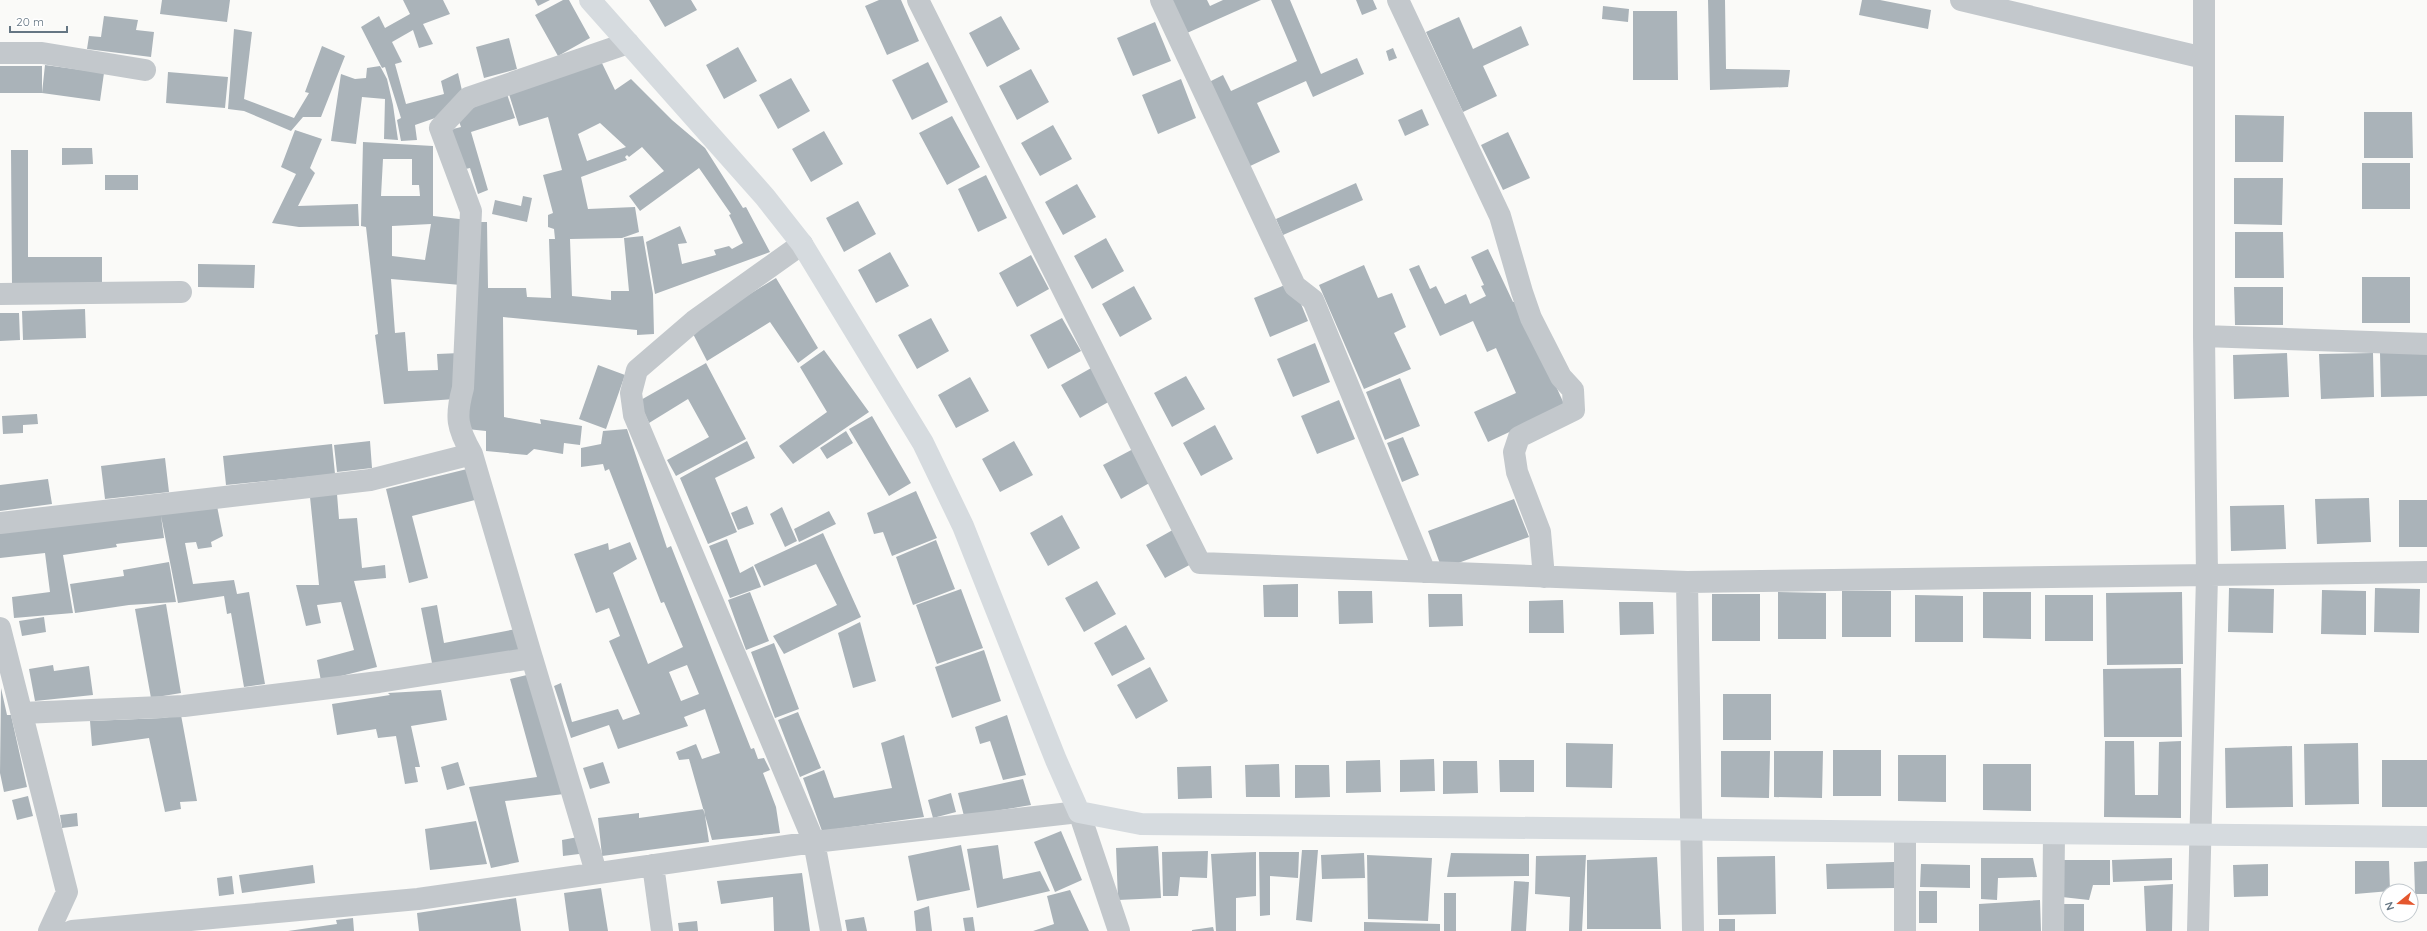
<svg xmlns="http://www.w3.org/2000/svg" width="2427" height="931" viewBox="0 0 2427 931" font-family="Quicksand,sans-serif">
	<rect width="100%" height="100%" fill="#fafaf8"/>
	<path fill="#aab3b9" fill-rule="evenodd" d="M162,0h68l-3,22 -67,-8z
		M403,0h40l7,14 -27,10 10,20 -14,4 -6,-18 -21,12 10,20 -7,2 11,40 38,-10 -3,-13 17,-8 5,22 -25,22 -23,8 2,15 -16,1 -4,-21 4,-2 -16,-51 -3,1 -21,-41 18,-11 6,12 25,-14z
		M535,0h15l-12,6z
		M563,0h6l21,38 -32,18 -23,-41z
		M649,0h42l6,10 -32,17z
		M879,0h22l18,41 -32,14 -22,-49z
		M1171,0h36l3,6 13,-6h38l-74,33z
		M1271,0h19l31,74 36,-16 7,16 -51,23 -7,-16 -49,22 23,49 -32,15 -39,-85 14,-7 8,16 66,-30z
		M1356,0h17l4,9 -15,6z
		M1708,0h17l1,69 64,1 -2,17 -78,3z
		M1862,0h18l51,10 -3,19 -69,-14z
		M1603,6l26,3 -1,13 -26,-3z
		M1633,11h44l1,69h-45z
		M104,16l34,4 -2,10 18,2 -3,25 -64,-8 2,-13 12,1z
		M1001,16l19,33 -33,18 -18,-34z
		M1459,17l14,32 48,-23 8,19 -46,21 14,30 -34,16 -37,-80z
		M1155,22l16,39 -38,15 -16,-38z
		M234,29l18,3 -8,67 50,19 15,-25 -4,-1 17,-46 23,10 -24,61h-18l-12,14 -47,-20 -16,-2z
		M509,38l8,31 -33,9 -8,-31z
		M738,47l19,34 -33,18 -18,-34z
		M1393,48l4,10 -8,3 -3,-10z
		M600,59l15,31 16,-11 41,41 33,28 38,60 3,-1 24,45 -115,42 -9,-52 34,-16 7,17 -9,1 4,20 34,-9 -2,-5 15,-4 3,3 11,-6 -14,-28 2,-1 -32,-46 -59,43 -11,-15 35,-25 -22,-24 -13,10 -2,-2 -2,2 2,3 -46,17 7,32 47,-2 4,25 -17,6 -52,1 2,57 39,4v-9h18l-5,-53 19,-2 10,58 1,40 -17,1v-5l-134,-13 1,100 37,7 -1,-5 42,7 -2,19 -16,-2 -1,11 -29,-5 -7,6 -41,-4v-20l-19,-2 9,-207h11l1,66h38l1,9 24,1 -2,-59h6l-1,-10 -6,-2v-12l5,-2 -10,-38 19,-5 -14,-53 -29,9 -11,-35zM600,123l26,24 -39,14 -9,-27z
		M928,62l20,40 -36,18 -20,-40z
		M45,65l59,8 -4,28 -58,-8z
		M0,66h42v27h-42z
		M380,66l7,13 6,26 5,35 -14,-1 1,-40 -23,-2 -6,47 -25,-3 10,-67 14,5 11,-1 1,-10z
		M1031,69l18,33 -32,18 -18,-34z
		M168,72l60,5 -3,31 -59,-5z
		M791,78l19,33 -32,18 -19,-34z
		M1181,79l15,39 -38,16 -16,-39z
		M506,91l9,27 -44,14 17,58 -10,4 -8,-26 -9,2 -12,-40 12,-3 -4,-11z
		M1422,109l7,16 -24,11 -7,-16z
		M2364,112h48l1,46h-49z
		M2235,115l49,1 -1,46h-48z
		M952,116l28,51 -33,18 -28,-52z
		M1053,125l19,34 -32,17 -19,-33z
		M295,130l27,9 -12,29 5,5 -17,33 60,-2 1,22 -60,1 -27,-4 24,-49 -15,-7z
		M824,131l19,33 -32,18 -19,-33z
		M1508,132l22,46 -27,12 -22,-45z
		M363,142l70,4v70l35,4 -7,65 -70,-6 4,54 10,-1 3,39 30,-1 -1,-16 23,-1 -5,46 -71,5 -9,-69 3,-1 -12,-107 -5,-1zM383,159h29v26h7l1,11h-39zM431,224l-6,36 -33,-4v-30z
		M62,148h30l1,16 -31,1z
		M11,150h17v107h74v28h-90z
		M2362,163h48v46h-48z
		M105,175h33v15h-33z
		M986,175l21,43 -29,14 -20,-43z
		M2234,178h49l-1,47 -48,-1z
		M1356,183l7,17 -80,35 -7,-16z
		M1077,184l19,33 -33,18 -18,-33z
		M523,196l9,2 -5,24 -35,-8 3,-14 26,6z
		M858,201l18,33 -32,18 -18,-34z
		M2235,232h48l1,46h-49z
		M1106,238l18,33 -32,18 -18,-33z
		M1488,249l25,53 4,-1 48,105 -77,36 -14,-30 42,-19 -20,-45 -9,4 -14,-31 -33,15 -31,-67 10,-4 11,24 6,-3 9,18 21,-10 4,10 16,-8 -5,-10 3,-1 -13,-28z
		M890,252l19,34 -33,17 -18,-33z
		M1031,255l18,34 -32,18 -18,-34z
		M198,264l57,1 -1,23 -56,-1z
		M1364,265l14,33 14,-5 14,34 -12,6 17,36 -47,20 -45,-104z
		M2362,277h48v46h-48z
		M776,278l42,70 -20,15 -28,-41 -63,39 -16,-31z
		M1292,282l16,39 -38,16 -16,-39z
		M1134,286l18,33 -32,18 -18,-33z
		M2234,287h49v38h-48z
		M85,309l1,29 -63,2 -1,-29z
		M0,313h19l1,27 -20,1z
		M931,318l18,33 -32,18 -19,-34z
		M1062,318l19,33 -33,18 -18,-34z
		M1315,343l15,39 -37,15 -16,-38z
		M824,350l45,62 -76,52 -14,-18 48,-34 -27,-45z
		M2427,352v44l-46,1 -1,-44z
		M2287,353l2,44 -55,2 -1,-44z
		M2373,353l1,44 -53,2 -2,-45z
		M706,363l40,76 -70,37 -9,-16 42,-23 -21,-38 -39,24 -10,-22z
		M598,365l27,10 -19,54 -27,-10z
		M1093,367l19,33 -32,18 -19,-33z
		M1186,376l19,33 -33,18 -18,-34z
		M970,377l19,34 -33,17 -18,-33z
		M1400,378l20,48 -35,14 -19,-48z
		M1339,400l16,39 -38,15 -16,-38z
		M37,414l1,10 -15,1v8l-20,1 -1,-18z
		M872,416l39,67 -22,13 -40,-67z
		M1215,425l18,34 -32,17 -18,-33z
		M627,429l40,119 4,-2 80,203 3,-1 4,11 6,-1 6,12 -7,3 13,34 4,26 -68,7 -23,-81 -10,1 -3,-8 20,-8 6,15 18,-6 -15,-44 -21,8 4,9 -70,23 -9,-24 -38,13 -17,-52 7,-3 11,39 46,-13 5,11 17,-6 -31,-73 11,-5 -11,-28 -13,5 -22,-59 34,-11 1,7 21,-8 7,17 -24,14 35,91 35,-17 -19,-45 -3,1 -52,-134 -4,2 -2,-7 -22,3v-19l20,-4 2,-13zM687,665l12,29 -18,7 -12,-29z
		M846,431l7,12 -26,16 -7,-11z
		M1403,437l16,38 -17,7 -15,-39z
		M370,441l2,27 -35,4 -3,-27z
		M747,441l8,17 -40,20 22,54 -29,12 -28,-66z
		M1014,441l19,34 -33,17 -18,-33z
		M332,444l3,30 -109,11 -3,-29z
		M1135,448l18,33 -32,18 -18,-34z
		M165,458l4,34 -64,7 -4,-33z
		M467,469l8,31 -63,16 16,62 -19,5 -23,-94z
		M48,479l4,25 -52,7v-26z
		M916,491l21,47 -45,18 -9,-24 -9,2 -7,-21z
		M337,494l2,25 18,-1 5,50 23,-3 1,13 -32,3 23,86 -56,14 -4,-21 37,-10 -13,-48 -24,3 4,18 -15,3 -10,-41h23l-9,-88z
		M2369,498l2,44 -54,2 -2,-45z
		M1514,499l15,38 -87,32 -14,-38z
		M2399,500h28v47h-28z
		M2284,505l2,44 -55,2 -1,-45z
		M217,506l6,30 -12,6 1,5 -14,2 -2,-7 -11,1 8,41 41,-4 3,14 12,-2 16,92 -21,3 -13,-74 -4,1 -3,-18 -46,7 -17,-87 3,22 -48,6 1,3 -54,8 10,58 -59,5 -2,-21 38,-5 -5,-39 -45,5v-27z
		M747,506l7,18 -16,6 -7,-17z
		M782,507l15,34 -12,6 -15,-33z
		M829,511l7,13 -37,18 -5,-13z
		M1062,515l18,33 -32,18 -18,-33z
		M1178,527l19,34 -32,17 -19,-33z
		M823,533l38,84 -77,37 -11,-18 64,-31 -21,-41 -52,22 -10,-21z
		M727,539l13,34 13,-7 8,21 -31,11 -21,-52z
		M936,540l19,49 -42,16 -17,-48z
		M169,562l7,40 -47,3 -54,8 -5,-29 54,-8 -1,-6z
		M1097,581l19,33 -32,18 -19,-34z
		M1298,584v33h-34l-1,-32z
		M2229,588l45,1 -1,44 -45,-1z
		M2375,588l45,1 -1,44 -45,-1z
		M961,589l22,59 -46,16 -21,-59z
		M2322,590l44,1v44l-45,-1z
		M1338,591h34l1,32 -34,1z
		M1842,591h49v46h-49z
		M750,592l19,49 -23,9 -18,-50z
		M1778,592l48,1v46h-48z
		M1983,592h48v47l-48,-1z
		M2182,592l1,72 -76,1 -1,-72z
		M1428,594h34l1,32 -34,1z
		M1712,594h48v47h-48z
		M1915,595l48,1v46h-48z
		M2045,595h48v46h-48z
		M1563,600l1,33h-35v-32z
		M1619,602h34l1,32 -34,1z
		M166,604l15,89 -30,5 -16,-89z
		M437,605l7,38 72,-14 4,22 -87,17 -12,-60z
		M44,617l2,15 -24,4 -3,-15z
		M860,622l16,59 -23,7 -15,-55z
		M1126,625l19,34 -33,17 -18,-33z
		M774,643l25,66 -24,9 -24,-66z
		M984,650l17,51 -49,17 -17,-51z
		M53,665l1,6 35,-5 4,29 -58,6 -6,-32z
		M1150,667l18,34 -32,18 -19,-34z
		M2181,668l1,69h-78l-1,-68z
		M531,674l33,120 -59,7 14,61 -28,6 -22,-81 68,-10 -27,-98z
		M1,688l6,27h4l16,72 -23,5 -4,-19z
		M441,690l6,30 -36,6 9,41h-5l3,15 -13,2 -9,-48 -18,2 -2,-9 -39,6 -5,-31 58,-9 -2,-2z
		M1723,694h48v46h-48z
		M798,712l23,56 -21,9 -22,-57z
		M181,715l16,86 -17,1 1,7 -16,3 -16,-74 -57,8 -2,-25 73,-3z
		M1007,715l19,60 -23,5 -13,-39 -10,3 -5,-17z
		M904,735l20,82 -102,14 -19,-53 21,-8 10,28 58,-10 -11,-45z
		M2105,741h29l1,54h23l1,-53 22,-1v77l-77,-1z
		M1566,743l47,1 -1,44 -46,-1z
		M2358,743l1,61 -54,1 -1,-61z
		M2292,746l1,61 -67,1 -1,-60z
		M1833,750h48v46h-48z
		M1721,751h49l-1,47 -48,-1z
		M1774,751h49l-1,47 -48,-1z
		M1898,755h48v47l-48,-1z
		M1434,759l1,32 -35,1v-32z
		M1380,760l1,32 -35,1v-32z
		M1499,760h35v32h-34z
		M2382,760h45v47h-45z
		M1443,761h34l1,32 -35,1z
		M458,762l7,23 -18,5 -6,-23z
		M603,762l7,21 -20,6 -7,-21z
		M1279,764l1,33h-34l-1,-32z
		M1983,764h48v47l-48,-1z
		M1295,765h34l1,32 -35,1z
		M1211,766l1,32 -34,1 -1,-32z
		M1023,779l8,26 -67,11 -6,-23z
		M951,793l5,19 -23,6 -5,-18z
		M28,796l5,20 -16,4 -5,-20z
		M704,809l5,33 -107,14 -4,-38 41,-5v5z
		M77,813l1,13 -16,2 -2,-13z
		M476,821l11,43 -57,6 -5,-41z
		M1061,831l21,49 -27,12 -21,-50z
		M578,837l1,17 -16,2 -1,-16z
		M961,845l9,45 -53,11 -9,-45z
		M998,845l5,34 37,-8 10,20 -73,17 -10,-59z
		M1158,846l3,52 -43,2 -2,-52z
		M1302,850h16l-6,72 -16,-2z
		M1208,851l-1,27 -27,-1 -2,19h-15l-1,-44z
		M1256,852v44l-20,2v33h-20l-5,-77z
		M1259,852h40l-1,26 -28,-2v39l-10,1z
		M1364,853l1,25 -43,1 -1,-24z
		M1451,853l78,1v22l-82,1z
		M1367,855l65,3 -4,63 -60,-2z
		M1586,855l-4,76h-13l1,-34 -35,-3 1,-38z
		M1775,856l1,58 -58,1 -1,-58z
		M1657,857l4,72h-74v-69z
		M1981,858h52l4,19 -39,1 -1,22 -16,-1z
		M2172,858v22l-59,2 -1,-22z
		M2061,860h49v25h-17l-4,15 -27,-3z
		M2355,861h34l1,30 -35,3z
		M2427,861v33h-12l-1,-32z
		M1894,862l1,26 -68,1 -1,-25z
		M1921,864l49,1v23l-50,-1z
		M2268,864v32l-34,1 -1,-32z
		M313,865l2,18 -73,10 -3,-18z
		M802,873l8,58h-36l-1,-34 -52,7 -4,-23z
		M232,876l2,18 -15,2 -2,-18z
		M1514,881l15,1 -3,49h-15z
		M2173,884l-1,47h-26l-2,-45z
		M601,888l7,43h-39l-5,-38z
		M1070,890l19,41h-56l21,-7 -7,-28z
		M1919,891h18v32h-18z
		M1444,893h12v38h-12z
		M516,898l5,33h-102l-2,-18z
		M2040,900l1,31h-62v-27z
		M2057,904h27v27h-27z
		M929,906l3,25h-16l-2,-20z
		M864,917l3,14h-20l-2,-11z
		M973,917l2,14h-10l-2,-13z
		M353,918l1,13h-66l49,-7 -1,-4z
		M1719,919h16v12h-16z
		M697,921l1,10h-19l-1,-8z
		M1364,922l76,2v7h-76z
		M1213,927l1,4h-22v-1z"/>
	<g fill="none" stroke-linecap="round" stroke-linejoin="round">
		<path stroke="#c3c8cc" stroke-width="22" d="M918,0l282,563 487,19 740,-10
			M1161,0l134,286 18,14 112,272
			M1398,0l102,216 22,76 9,26 30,59 12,13 1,20 -55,27 -5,15 3,20 23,60 4,45
			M1961,0l243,58
			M0,53h42l103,17
			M802,244l-108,77 -57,49 -6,23 3,22 180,427 17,89
			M0,294l181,-2
			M2204,336l223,8
			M472,454c-15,-26 -17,-37 -9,-66l8,-177 -31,-83 28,-30 160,-55
			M0,523l370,-43 102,-26 60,204
			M1687,582l6,349
			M0,628l67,264 -18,39
			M22,713l162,-7 195,-24 153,-24 64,214
			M1905,832v99
			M653,865l9,66
			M72,931l346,-32 396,-57 265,-30 40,119
			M2053,931l1,-97
			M2198,931l9,-355 -3,-240v-336"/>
		<path stroke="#d6dbdf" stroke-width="22" d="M590,0l175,197 37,47 121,199 40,83 93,234 23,52 62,12 1286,13"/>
	</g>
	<g transform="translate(2399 903) rotate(252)"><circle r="19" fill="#ffffff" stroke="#c1c8cd"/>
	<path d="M0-3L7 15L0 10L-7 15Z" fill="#e4572e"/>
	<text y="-6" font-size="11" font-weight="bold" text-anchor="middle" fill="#657683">N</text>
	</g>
	<path d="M10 26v6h57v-6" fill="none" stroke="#657683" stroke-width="2"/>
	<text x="16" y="26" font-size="12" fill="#657683" stroke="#ffffff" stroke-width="3" paint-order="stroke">20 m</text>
</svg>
